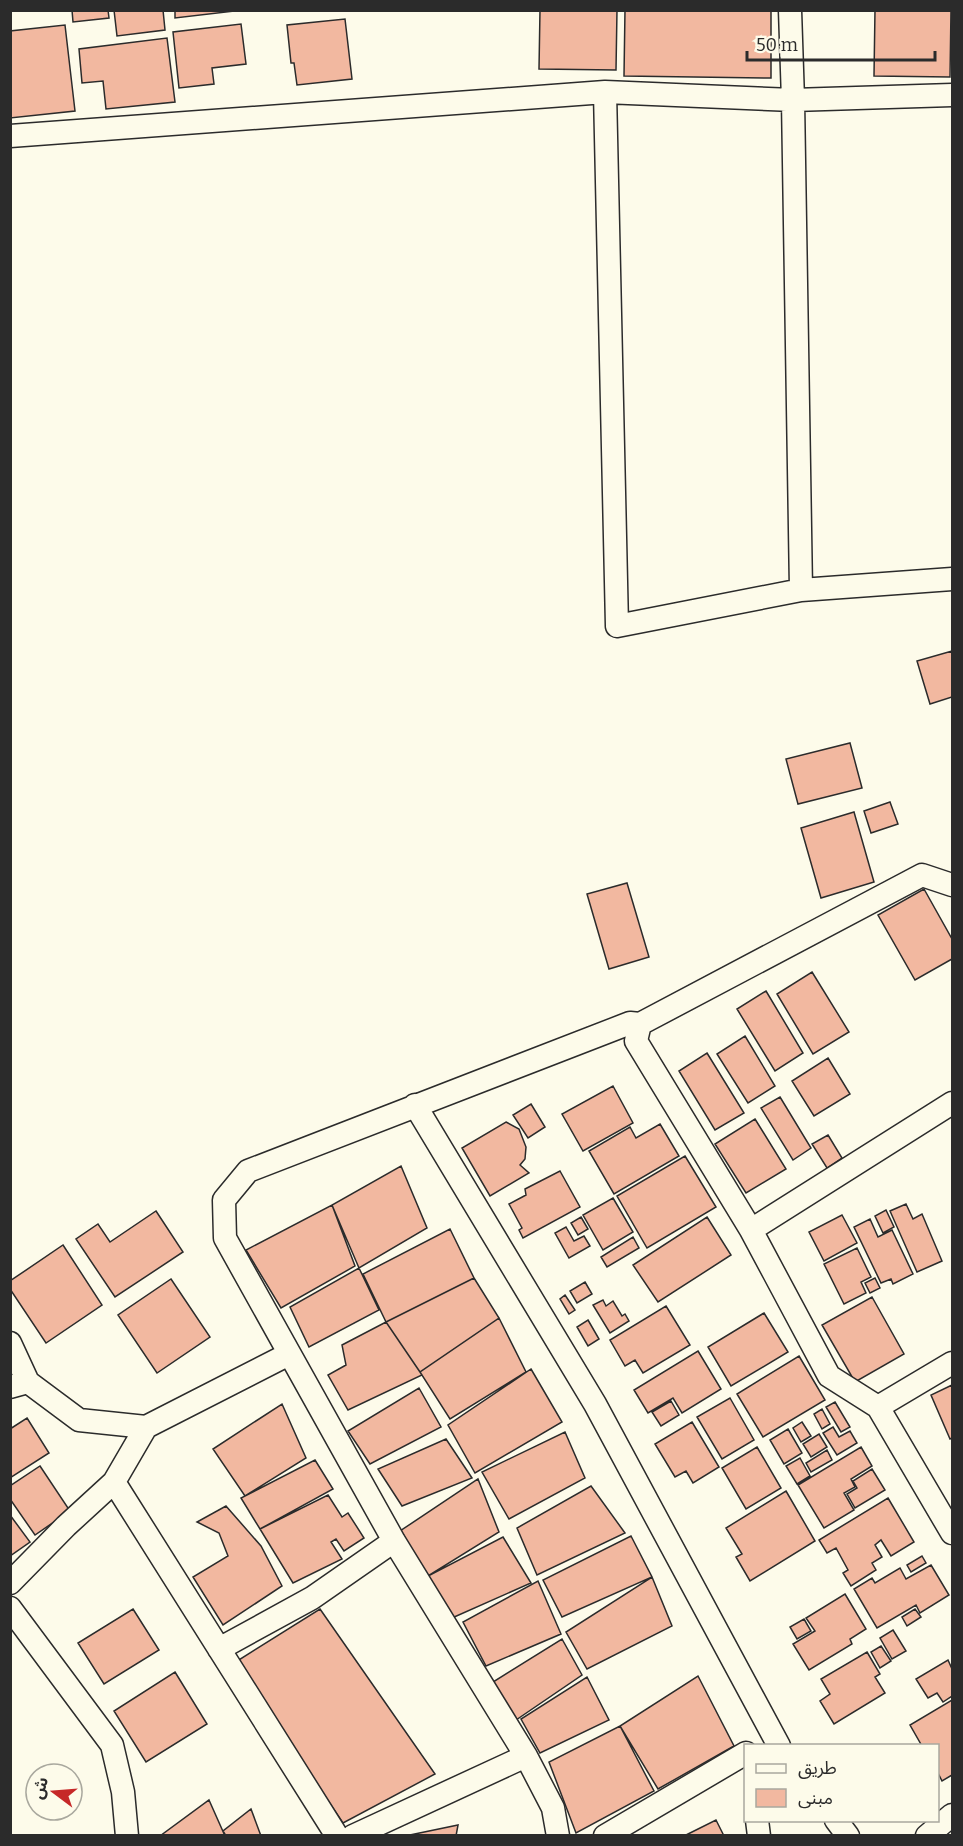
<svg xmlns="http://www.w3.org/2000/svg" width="963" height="1846" viewBox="0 0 963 1846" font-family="Bitter,'Noto Sans Arabic',serif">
	<rect width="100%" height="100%" fill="#fdfbea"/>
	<path fill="#f2b8a0" stroke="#2b2b2b" stroke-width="1.5" d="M72,10h36l1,8 -36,4z
		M114,10h49l2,20 -48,6z
		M175,10h68l-68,8z
		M540,10h77l-1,60 -77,-1z
		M625,10h146v68l-147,-2z
		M875,10h76l-1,67 -76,-1z
		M345,19l7,60 -55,6 -3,-22h-3l-4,-38z
		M241,24l5,40 -34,4 2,16 -35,4 -6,-56z
		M65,25l10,86 -65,7v-87z
		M167,38l8,64 -69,7 -3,-28 -21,2 -3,-34z
		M952,651v46l-22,7 -13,-43z
		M850,743l12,45 -64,16 -12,-45z
		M890,802l8,22 -27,9 -7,-22z
		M854,812l20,70 -53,16 -20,-70z
		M627,883l22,74 -40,12 -22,-75z
		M924,889l28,50v20l-37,21 -37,-65z
		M812,972l37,60 -36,22 -36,-60z
		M766,991l37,62 -28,18 -38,-62z
		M745,1036l30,50 -27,17 -31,-49z
		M707,1053l37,60 -29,17 -36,-59z
		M828,1058l22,36 -36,22 -22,-35z
		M613,1086l20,37 -50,28 -21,-37z
		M780,1097l31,51 -18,12 -32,-52z
		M531,1104l14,23 -17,11 -15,-23z
		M755,1119l31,50 -40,24 -31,-49z
		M506,1122l13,7 7,18 -1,12 -5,6 9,8 -39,23 -28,-48z
		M660,1124l19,32 -65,38 -25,-43 41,-24 6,11z
		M828,1135l14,23 -15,10 -15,-24z
		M685,1156l31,51 -69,41 -30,-52z
		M401,1166l26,62 -68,40 -27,-63z
		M560,1171l20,36 -57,31 -4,-8 3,-2 -13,-24 17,-9 -1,-6z
		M613,1198l20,34 -30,18 -20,-35z
		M906,1204l7,15 9,-5 20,47 -25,11 -27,-61z
		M332,1205l23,61 -74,42 -35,-58z
		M886,1210l8,17 -11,6 -8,-17z
		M156,1211l27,41 -68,45 -39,-58 22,-15 12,18z
		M842,1215l15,28 -33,18 -15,-29z
		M581,1217l7,12 -10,6 -7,-12z
		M707,1217l24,38 -73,47 -25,-37z
		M870,1219l8,18 14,-7 21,44 -20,10 -2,-5 -10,4 -27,-56z
		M566,1227l8,14 10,-5 6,10 -21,12 -14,-25z
		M450,1229l24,49 -88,44 -23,-48z
		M633,1237l6,11 -32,19 -6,-10z
		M63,1245l39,60 -56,38 -36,-54v-8z
		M857,1248l14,29 -10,5 5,11 -22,11 -20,-40z
		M359,1268l20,42 -70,37 -19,-40z
		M474,1278l25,40 -79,54 -34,-50z
		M875,1278l5,10 -10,5 -5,-10z
		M171,1279l39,58 -53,36 -39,-58z
		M585,1282l7,12 -15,9 -7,-12z
		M565,1295l10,15 -6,4 -9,-15z
		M872,1297l32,57 -49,28 -33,-57z
		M603,1300l3,6 7,-5 9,15 3,-2 4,7 -19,12 -17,-28z
		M666,1306l24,39 -47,28 -8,-13 -10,6 -15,-26z
		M764,1313l24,39 -57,34 -23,-39z
		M499,1318l27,54 -76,47 -30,-47z
		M588,1320l11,19 -11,7 -11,-19z
		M386,1322l36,53 -74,35 -20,-35 18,-10 -4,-20z
		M698,1351l23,38 -39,24 -9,-15 -25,15 -14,-23z
		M799,1356l26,44 -62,37 -26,-43z
		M531,1369l31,53 -87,51 -27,-48z
		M952,1385v53l-2,1 -19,-44z
		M419,1388l22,39 -71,37 -22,-33z
		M730,1398l24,42 -32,19 -25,-42z
		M671,1401l8,14 -18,11 -9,-14z
		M835,1402l15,25 -9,5 -15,-25z
		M282,1404l24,54 -61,38 -32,-47z
		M822,1409l8,15 -8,5 -8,-15z
		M27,1418l22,35 -39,25v-49z
		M692,1422l27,45 -26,16 -7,-12 -11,6 -20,-33z
		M802,1422l9,14 -10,6 -8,-14z
		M833,1427l6,10 11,-6 7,12 -20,12 -14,-22z
		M788,1429l14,24 -18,11 -14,-24z
		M565,1432l20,46 -76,41 -27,-47z
		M819,1434l8,13 -16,10 -8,-13z
		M446,1439l26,39 -70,28 -24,-37z
		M757,1447l24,41 -35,21 -24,-41z
		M861,1447l11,19 -21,13 4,8 -11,6 10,17 -30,18 -26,-43z
		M827,1450l5,10 -21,12 -5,-9z
		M800,1458l10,18 -13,8 -11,-18z
		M315,1460l18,29 -73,40 -19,-31z
		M40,1466l30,45 -35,24 -25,-36v-13z
		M872,1469l13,21 -30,18 -8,-14 10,-6 -4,-7z
		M478,1479l21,53 -71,44 -28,-45z
		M591,1486l34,47 -88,42 -20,-47z
		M786,1491l29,50 -65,40 -14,-24 6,-3 -16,-26z
		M328,1495l14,22 6,-4 16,25 -20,13 -8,-12 -5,3 11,17 -49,24 -33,-54z
		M888,1498l26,44 -23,14 -10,-16 -6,5 7,12 -10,6 4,7 -25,16 -8,-13 5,-3 -12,-22 -9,5 -8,-13z
		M226,1506l35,40 21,40 -59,39 -30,-48 35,-21 -9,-23 -22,-11z
		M10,1515l20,27 -20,14z
		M631,1536l21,41 -90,40 -19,-37z
		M503,1537l28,46 -79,35 -24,-42z
		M922,1556l4,7 -15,9 -4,-7z
		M931,1565l18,30 -29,18 -4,-8 -39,23 -23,-39 18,-11 3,5 25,-15 6,11z
		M652,1577l20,49 -85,43 -21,-37z
		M538,1581l23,53 -75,32 -23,-44z
		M845,1594l21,35 -16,10 2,5 -43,26 -16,-26 22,-13 -9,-13z
		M133,1609l26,41 -55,34 -26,-41z
		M320,1609l115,165 -92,49 -109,-160z
		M915,1609l6,8 -14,9 -5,-9z
		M804,1619l7,12 -14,8 -7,-12z
		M893,1630l13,21 -14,8 -12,-21z
		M562,1639l20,36 -66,45 -23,-38z
		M881,1646l10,15 -11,7 -9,-16z
		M867,1652l13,22 -5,3 10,16 -51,31 -14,-23 10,-7 -9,-15z
		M948,1660l4,9v27l-9,6 -6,-9 -9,5 -12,-19z
		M175,1672l32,52 -61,38 -32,-51z
		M698,1676l36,70 -76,43 -38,-63z
		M587,1677l22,43 -69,33 -19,-34z
		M952,1700v75l-10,6 -4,-8v-27h-16l-12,-21z
		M620,1726l34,65 -78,42 -27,-71z
		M209,1800l16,36h-65z
		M251,1809l10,27h-35l-3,-5z
		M716,1820l8,16h-40z
		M458,1825l-2,11h-51z"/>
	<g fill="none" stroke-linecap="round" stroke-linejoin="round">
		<defs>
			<path id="minor" d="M790,10l3,90 159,-5
				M10,136l595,-44
				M801,590l-184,36 -12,-534 188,8 8,490 151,-11
				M640,1024l282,-149 30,10
				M415,1105l180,299 184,342
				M751,1230l201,-127
				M10,1343l18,39
				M10,1387l18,-5 51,38 67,7 143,-73
				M878,1407l74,-44
				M114,1482l223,354
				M10,1583l56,-57 48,-44 32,-55
				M10,1608l102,137 11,47 4,44
				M219,1649l93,-51 82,-57
				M757,1820l2,16
				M836,1820l12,16
				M353,1836l173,-80
				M558,1836l-5,-28 -27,-52 -132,-215 -169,-303 -1,-38 24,-29 382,-148 10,1 -4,17 115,189 78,146 49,31 74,126
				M605,1836l141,-83
				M927,1836l25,-21"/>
		</defs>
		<use href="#minor" stroke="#2b2b2b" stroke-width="25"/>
		<use href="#minor" stroke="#fdfbea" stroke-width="22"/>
	</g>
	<rect width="963" height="1846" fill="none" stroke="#2b2b2b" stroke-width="24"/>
	<rect x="744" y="1744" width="195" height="78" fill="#fdfbea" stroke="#a9a89e" stroke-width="1.5"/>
	<rect x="756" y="1764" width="30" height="9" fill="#fdfbea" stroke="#a9a89e" stroke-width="1.5"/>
	<text x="798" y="1774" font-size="18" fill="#2b2b2b">طريق</text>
	<rect x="756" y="1789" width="30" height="18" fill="#f2b8a0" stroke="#a9a89e" stroke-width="1.5"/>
	<text x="798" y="1804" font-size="18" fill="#2b2b2b">مبنى</text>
	<g transform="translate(54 1792) rotate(286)"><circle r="28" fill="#fdfbea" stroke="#a9a89e" stroke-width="1.5"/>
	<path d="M0-4.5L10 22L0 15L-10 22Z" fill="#c62828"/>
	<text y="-9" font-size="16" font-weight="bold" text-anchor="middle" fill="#2b2b2b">ش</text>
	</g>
	<path d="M747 51v9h188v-9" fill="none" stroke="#2b2b2b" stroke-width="3"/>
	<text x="756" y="51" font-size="18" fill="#2b2b2b" stroke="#fdfbea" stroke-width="4.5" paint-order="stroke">50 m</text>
</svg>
